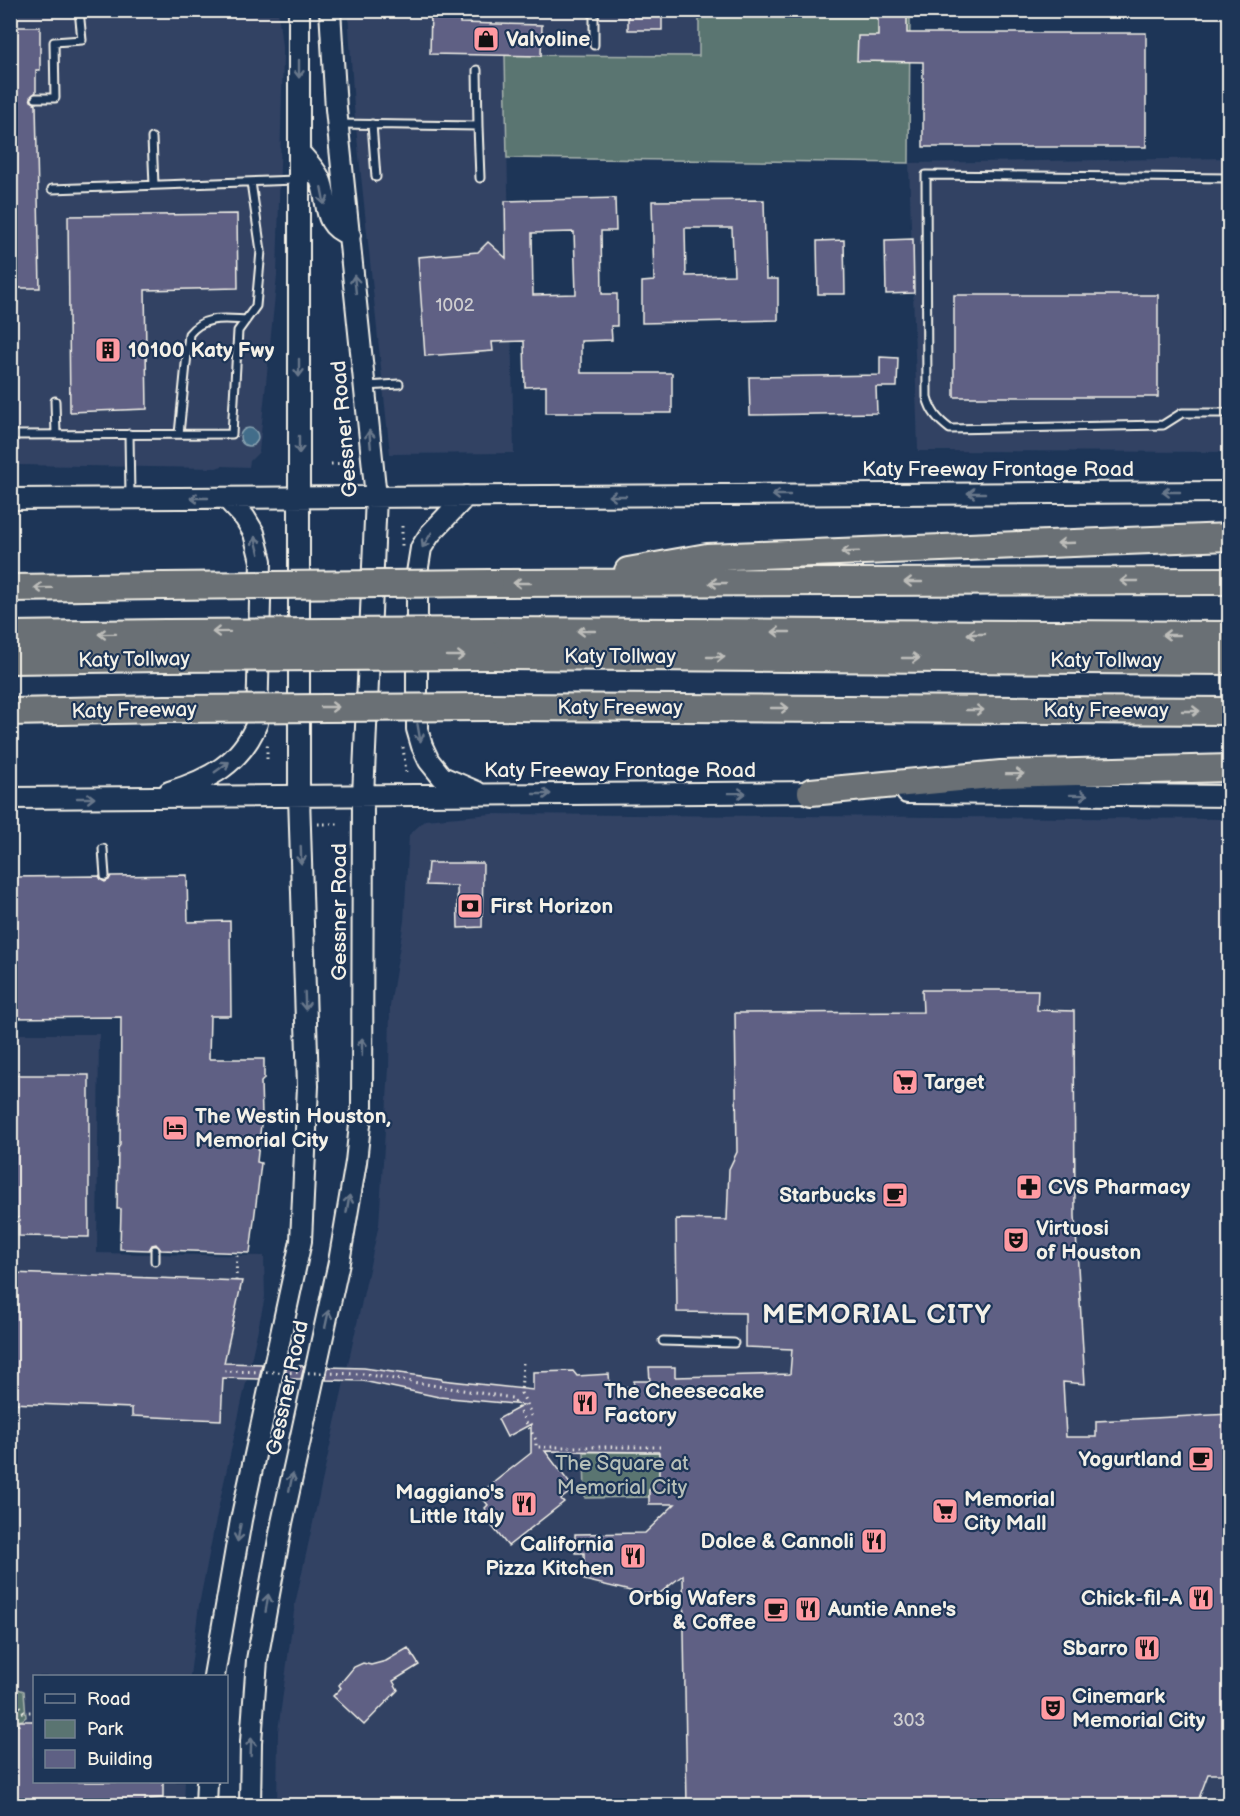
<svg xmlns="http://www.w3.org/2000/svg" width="1240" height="1816" viewBox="0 0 1240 1816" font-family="'Balsamiq Sans',sans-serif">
	<rect width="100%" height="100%" fill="#1d3557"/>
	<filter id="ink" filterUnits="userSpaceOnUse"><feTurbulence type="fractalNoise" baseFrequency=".0167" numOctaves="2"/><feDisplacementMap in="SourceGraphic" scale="12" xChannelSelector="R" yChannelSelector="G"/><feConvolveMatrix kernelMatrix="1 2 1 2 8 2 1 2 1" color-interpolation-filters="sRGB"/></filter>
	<g filter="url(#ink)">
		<path fill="#304264" d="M10,11h268l5,45 -6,220 -18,176 -9,9 -1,6 -27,-1 -6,2 -199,-3 -7,-133z
			M348,11h351l1,45 -195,-1 9,398 -124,1 -36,-346z
			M1229,158v294l-311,-1 -9,-288z
			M491,814l738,5v986l-952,1 1,-75 17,-127 84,-380 10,-156 1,-62 14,-85 5,-86 16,-15z
			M11,1034h88l-2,219 167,3 1,41 -48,217 -18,91 -9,71h-156v106h151l-1,23 -173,1z"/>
		<path fill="#5a7471" stroke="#a7b2ac" stroke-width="1.5" d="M699,11h211l-1,152 -402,-5 -2,-103 194,1z
			M584,1452h75v27l-10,11v7l-64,1z
			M15,1688l9,3 2,26 -4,3 -6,1 -1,4h-4v-34z"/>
		<path fill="#426d8a" stroke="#89a2b0" stroke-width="1.5" d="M240 437a9 9 0 1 1 18 0a9 9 0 1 1-18 0Z"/>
		<path fill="#5e6084" stroke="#f4f1e8" stroke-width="1.5" fill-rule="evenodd" d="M431,10h29v13l82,2 -1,31 -111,-2z
			M628,10h34v20h-34z
			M878,10h29v23h239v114h-223v-85l-66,-1 1,-25h20z
			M10,27h30v43h-4v22l-6,5 1,4 5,3 4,184h-30z
			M615,198l1,33h-15l1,63h15v32h-6l1,14 -31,1v32h91v40h-126v-27l-21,1 -1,-46 -32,1 1,9 -68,5 -7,-99 60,-5 10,-10 18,16 -1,-57zM574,232l2,62 -43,1 -1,-62z
			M764,200l2,79h12v41l-136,3v-41l12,-1 -2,-80zM685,228h47l2,47 -48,1z
			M237,214l1,74 -93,2 2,119 -77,3 -2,-196z
			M913,239l1,54 -28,1 -1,-54z
			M844,240l1,54h-27l-1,-53z
			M954,295h204v102h-204z
			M880,357l18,1 -1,29h-21l1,26 -127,2 -1,-38 131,-2z
			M428,863h55l-1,64 -24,1 -1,-42 -31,-1z
			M187,875l1,47 42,-1 1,95h-21l-1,43h55v20l-3,3 1,33 -5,47 4,1 -11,90 -89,-3 -5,-6 -4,1 -3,5 -29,-1 1,-40h-4l1,-61 2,-3 1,-128 -111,1v-141l89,-1 2,4 4,2 4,-2 2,-4z
			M922,990h116l-1,20 37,1 1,205 10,168 -22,-2 3,55h30v-16l134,-7v360h-22l-10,27 -12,5h-28l-10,-5 -5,5h-456l-4,-231 -23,18 -17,1 -59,-14v-27h-9v-19l70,-1 30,-29h-26v-14l10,-11v-27l-114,-1 29,38 -13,10 3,3 -56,44 -26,-32 4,-4 -1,-2 3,-3 -9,-11 52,-41v-29l-24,13 -9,-18 26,-14 -85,-8 -76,-16 -37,-1 2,-13 36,1 78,11v1l91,10v-18l40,-1 4,5 32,-2 1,12 23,1 1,-6h16l-1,-14h26v10l115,-3 2,-25 -47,-2v-34l-68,-1 -1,-93 51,1 2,-51 8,-17 -2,-139 188,-1z
			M10,1075h79v162l-70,-1v-18h-9z
			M10,1273l232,8 -18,82 38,1 -3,15 -36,-1 -2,42 -89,-4v-8l-122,-5z
			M287,1365l17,1 -3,13h-17z
			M408,1648l11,17 -26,16 5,9 -34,35 -31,-29 8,-8 -2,-3 15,-18 9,-4 8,2 15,-4z
			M19,1721h15v61h129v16l-18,1v7h-126v-6h-9v-75h9z"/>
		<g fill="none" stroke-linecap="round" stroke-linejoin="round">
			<defs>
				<path id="lane" d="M594,45v-35
					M36,98h19l-1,-56 28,-2 -3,-30
					M340,124l138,2 -1,-56
					M372,124l4,53
					M478,126l2,52
					M152,138l2,47
					M1230,178l-304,-3 1,222c4,15 11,23 23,32l213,-4 19,-12h48
					M52,189l244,-9
					M366,386l33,-2
					M55,401l1,33
					M129,434l1,62
					M179,434l10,-100c15,-19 36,-15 57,-14
					M10,435l222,-1 6,-103 18,-25 5,-55 -10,-69
					M103,849l2,27
					M155,1261v-11
					M663,1341l71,2"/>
				<path id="secondary" d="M299,152c7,8 17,18 21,27 10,23 0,46 30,56
					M466,496l-36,38 -9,14 -4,25v156l5,17 7,15 13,16 35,15
					M10,499l1220,-7
					M169,792c40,-12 72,-29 88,-69l4,-162 -7,-28 -9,-15 -19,-20
					M907,793l323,3
					M10,798l814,-6
					M214,1676l27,-156 60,-279 7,-155 -9,-290v-786
					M206,1806l1,-24
					M250,1806l1,-64 6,-82 25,-137 57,-261 17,-100 6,-56 1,-310 13,-299 -40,-388 -6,-99"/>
				<path id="highway" d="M628,571l79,-14 523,-20
					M490,583l740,-2
					M10,588l154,-2
					M489,631l741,4
					M10,635l156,-2
					M490,656l740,5
					M10,660l156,-2
					M490,707l740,4
					M10,712l156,-3
					M811,792l190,-18 229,-6"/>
			</defs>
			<use href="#lane" stroke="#f4f1e8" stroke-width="11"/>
			<use href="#secondary" stroke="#f4f1e8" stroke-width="24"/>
			<use href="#highway" stroke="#f4f1e8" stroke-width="30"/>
			<path stroke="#f4f1e8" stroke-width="3" stroke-dasharray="1.5 4.5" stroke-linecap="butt" d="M331,464l18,-1
				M402,526v22
				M403,747l3,25
				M267,759v-16
				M318,824h23
				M236,1281l1,-28
				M523,1363l-2,30 7,13 3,10
				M10,1694l2,8 6,1 6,9h10
				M10,1714l13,-2"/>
			<use href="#lane" stroke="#1d3557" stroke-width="7"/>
			<use href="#secondary" stroke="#1d3557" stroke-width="20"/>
			<use href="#highway" stroke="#6a7074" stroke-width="26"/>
			<defs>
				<path id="highway-bridge" d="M164,586l326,-3
					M166,633l323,-2
					M166,658l324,-2
					M166,709l324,-2"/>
			</defs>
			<use href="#highway-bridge" stroke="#f4f1e8" stroke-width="30" stroke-linecap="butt"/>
			<path stroke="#f4f1e8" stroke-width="3" stroke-dasharray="1.5 4.5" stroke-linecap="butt" d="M224,1371l139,3 149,24 24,42v7h124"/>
			<use href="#highway-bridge" stroke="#6a7074" stroke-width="26"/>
		</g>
		<defs><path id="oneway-shaft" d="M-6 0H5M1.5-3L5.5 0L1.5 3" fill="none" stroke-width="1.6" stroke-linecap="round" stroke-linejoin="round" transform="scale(1.5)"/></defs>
		<g stroke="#68778a">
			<use href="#oneway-shaft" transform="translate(299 69) rotate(90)"/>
			<use href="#oneway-shaft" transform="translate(323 196) rotate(79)"/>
			<use href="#oneway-shaft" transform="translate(355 284) rotate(-96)"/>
			<use href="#oneway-shaft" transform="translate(299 368) rotate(90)"/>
			<use href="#oneway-shaft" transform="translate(370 439) rotate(-95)"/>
			<use href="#oneway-shaft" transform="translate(299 445) rotate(90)"/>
			<use href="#oneway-shaft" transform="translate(1171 492) rotate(180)"/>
			<use href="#oneway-shaft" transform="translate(976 493) rotate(180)"/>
			<use href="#oneway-shaft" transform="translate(781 495) rotate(180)"/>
			<use href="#oneway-shaft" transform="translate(617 496) rotate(180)"/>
			<use href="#oneway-shaft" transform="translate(199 498) rotate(180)"/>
			<use href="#oneway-shaft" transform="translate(427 540) rotate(122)"/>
			<use href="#oneway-shaft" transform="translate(257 545) rotate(-104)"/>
			<use href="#oneway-shaft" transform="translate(419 733) rotate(80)"/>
			<use href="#oneway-shaft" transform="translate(222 767) rotate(-36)"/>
			<use href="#oneway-shaft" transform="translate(737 793) rotate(-1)"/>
			<use href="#oneway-shaft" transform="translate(542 794)"/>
			<use href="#oneway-shaft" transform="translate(1079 795) rotate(1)"/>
			<use href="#oneway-shaft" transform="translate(86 798)"/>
			<use href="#oneway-shaft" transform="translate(301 855) rotate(88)"/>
			<use href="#oneway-shaft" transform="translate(305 1001) rotate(88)"/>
			<use href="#oneway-shaft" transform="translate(362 1047) rotate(-89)"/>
			<use href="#oneway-shaft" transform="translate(348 1204) rotate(-80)"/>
			<use href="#oneway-shaft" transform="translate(327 1319) rotate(-78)"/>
			<use href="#oneway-shaft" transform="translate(291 1482) rotate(-78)"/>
			<use href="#oneway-shaft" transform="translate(239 1533) rotate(100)"/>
			<use href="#oneway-shaft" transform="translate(267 1603) rotate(-81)"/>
			<use href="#oneway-shaft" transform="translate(251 1747) rotate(-88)"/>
		</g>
		<g stroke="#bdbdba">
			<use href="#oneway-shaft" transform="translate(1066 543) rotate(178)"/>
			<use href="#oneway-shaft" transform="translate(850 552) rotate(178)"/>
			<use href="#oneway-shaft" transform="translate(1129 581) rotate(180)"/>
			<use href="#oneway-shaft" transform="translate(913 582) rotate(180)"/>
			<use href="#oneway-shaft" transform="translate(522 583) rotate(180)"/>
			<use href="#oneway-shaft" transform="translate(718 583) rotate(180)"/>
			<use href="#oneway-shaft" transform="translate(43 588) rotate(179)"/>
			<use href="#oneway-shaft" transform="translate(586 631) rotate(-180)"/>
			<use href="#oneway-shaft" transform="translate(221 632) rotate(179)"/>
			<use href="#oneway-shaft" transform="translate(781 632) rotate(-180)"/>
			<use href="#oneway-shaft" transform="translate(107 634) rotate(179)"/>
			<use href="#oneway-shaft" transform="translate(976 634) rotate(-180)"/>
			<use href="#oneway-shaft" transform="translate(1171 635) rotate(-180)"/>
			<use href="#oneway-shaft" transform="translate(456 656)"/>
			<use href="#oneway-shaft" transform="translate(716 657)"/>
			<use href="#oneway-shaft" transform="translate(911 658)"/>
			<use href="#oneway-shaft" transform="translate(330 707)"/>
			<use href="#oneway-shaft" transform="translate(780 708)"/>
			<use href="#oneway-shaft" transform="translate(975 710)"/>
			<use href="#oneway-shaft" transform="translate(1191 711)"/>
			<use href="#oneway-shaft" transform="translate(1015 774) rotate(-1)"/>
		</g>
	</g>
	<defs>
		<symbol id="shop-square" viewBox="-11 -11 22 22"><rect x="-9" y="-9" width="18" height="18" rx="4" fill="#ff9aa2" stroke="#1d3557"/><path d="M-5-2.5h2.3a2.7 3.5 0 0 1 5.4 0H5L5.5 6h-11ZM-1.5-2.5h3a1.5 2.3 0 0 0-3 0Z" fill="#111"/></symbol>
		<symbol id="building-square" viewBox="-11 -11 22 22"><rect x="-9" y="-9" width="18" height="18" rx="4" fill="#ff9aa2" stroke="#1d3557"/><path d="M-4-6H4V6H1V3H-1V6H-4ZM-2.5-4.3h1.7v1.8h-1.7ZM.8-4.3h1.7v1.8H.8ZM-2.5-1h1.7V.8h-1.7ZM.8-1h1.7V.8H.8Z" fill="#111"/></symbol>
		<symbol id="bank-square" viewBox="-11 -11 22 22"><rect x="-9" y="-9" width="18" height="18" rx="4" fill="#ff9aa2" stroke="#1d3557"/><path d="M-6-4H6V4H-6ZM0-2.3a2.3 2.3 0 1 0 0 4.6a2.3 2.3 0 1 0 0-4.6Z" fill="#111"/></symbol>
		<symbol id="supermarket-square" viewBox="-11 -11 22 22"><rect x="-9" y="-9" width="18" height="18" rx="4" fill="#ff9aa2" stroke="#1d3557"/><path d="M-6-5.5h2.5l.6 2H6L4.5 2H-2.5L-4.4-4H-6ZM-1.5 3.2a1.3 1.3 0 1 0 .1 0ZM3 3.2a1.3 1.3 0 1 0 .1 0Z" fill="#111"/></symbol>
		<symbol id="hotel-square" viewBox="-11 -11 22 22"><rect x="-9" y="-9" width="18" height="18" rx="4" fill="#ff9aa2" stroke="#1d3557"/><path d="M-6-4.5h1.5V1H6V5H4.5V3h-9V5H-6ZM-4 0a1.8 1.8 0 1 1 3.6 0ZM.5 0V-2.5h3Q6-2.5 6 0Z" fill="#111"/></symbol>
		<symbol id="pharmacy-square" viewBox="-11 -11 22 22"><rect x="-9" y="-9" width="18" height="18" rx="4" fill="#ff9aa2" stroke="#1d3557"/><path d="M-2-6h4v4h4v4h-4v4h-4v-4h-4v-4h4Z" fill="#111"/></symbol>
		<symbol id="cafe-square" viewBox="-11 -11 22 22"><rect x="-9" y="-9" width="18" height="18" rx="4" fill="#ff9aa2" stroke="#1d3557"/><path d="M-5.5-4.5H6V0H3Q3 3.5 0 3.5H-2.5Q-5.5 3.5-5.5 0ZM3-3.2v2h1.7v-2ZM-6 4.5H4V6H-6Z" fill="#111"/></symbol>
		<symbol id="theatre-square" viewBox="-11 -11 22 22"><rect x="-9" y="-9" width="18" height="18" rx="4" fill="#ff9aa2" stroke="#1d3557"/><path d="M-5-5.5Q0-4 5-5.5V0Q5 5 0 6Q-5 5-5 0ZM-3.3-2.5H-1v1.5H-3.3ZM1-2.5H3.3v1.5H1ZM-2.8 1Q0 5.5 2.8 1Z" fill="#111"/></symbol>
		<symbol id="restaurant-square" viewBox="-11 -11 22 22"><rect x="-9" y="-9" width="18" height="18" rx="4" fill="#ff9aa2" stroke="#1d3557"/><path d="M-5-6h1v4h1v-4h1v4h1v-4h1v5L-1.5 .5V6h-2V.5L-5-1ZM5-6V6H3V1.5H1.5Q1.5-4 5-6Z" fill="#111"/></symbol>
	</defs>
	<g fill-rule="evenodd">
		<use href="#shop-square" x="471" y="24" width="30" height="30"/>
		<use href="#building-square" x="93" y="335" width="30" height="30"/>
		<use href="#bank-square" x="455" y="891" width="30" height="30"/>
		<use href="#supermarket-square" x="890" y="1067" width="30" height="30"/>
		<use href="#hotel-square" x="160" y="1113" width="30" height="30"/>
		<use href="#pharmacy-square" x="1014" y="1172" width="30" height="30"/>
		<use href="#cafe-square" x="880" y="1180" width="30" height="30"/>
		<use href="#theatre-square" x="1001" y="1225" width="30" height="30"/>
		<use href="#restaurant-square" x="570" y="1388" width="30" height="30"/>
		<use href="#cafe-square" x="1186" y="1444" width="30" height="30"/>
		<use href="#restaurant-square" x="509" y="1489" width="30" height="30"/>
		<use href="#supermarket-square" x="930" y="1496" width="30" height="30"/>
		<use href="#restaurant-square" x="859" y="1526" width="30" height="30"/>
		<use href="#restaurant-square" x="618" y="1541" width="30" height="30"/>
		<use href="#restaurant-square" x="1186" y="1583" width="30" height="30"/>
		<use href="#restaurant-square" x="793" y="1594" width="30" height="30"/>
		<use href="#cafe-square" x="761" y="1595" width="30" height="30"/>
		<use href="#restaurant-square" x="1132" y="1633" width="30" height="30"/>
		<use href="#theatre-square" x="1038" y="1693" width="30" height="30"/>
	</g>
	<g text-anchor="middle" stroke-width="4.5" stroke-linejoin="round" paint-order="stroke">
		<g font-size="18" fill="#cecdcf">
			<text x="455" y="311">1002</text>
			<text x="909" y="1726">303</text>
		</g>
		<g font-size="21" font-weight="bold" fill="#f4f1e8" stroke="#1d3557" text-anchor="start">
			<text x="506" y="46">Valvoline</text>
			<text x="128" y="357">10100 Katy Fwy</text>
			<text x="490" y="913">First Horizon</text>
			<text x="924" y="1089">Target</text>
			<text x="195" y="1123">The Westin Houston,<tspan x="195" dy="24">Memorial City</tspan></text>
			<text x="1048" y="1194">CVS Pharmacy</text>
			<text x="876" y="1202" text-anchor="end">Starbucks</text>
			<text x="1036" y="1235">Virtuosi<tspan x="1036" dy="24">of Houston</tspan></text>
			<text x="604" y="1398">The Cheesecake<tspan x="604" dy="24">Factory</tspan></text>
			<text x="1182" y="1466" text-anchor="end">Yogurtland</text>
			<text x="504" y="1499" text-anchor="end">Maggiano's<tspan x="504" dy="24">Little Italy</tspan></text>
			<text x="964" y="1506">Memorial<tspan x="964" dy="24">City Mall</tspan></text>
			<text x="854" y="1548" text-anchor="end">Dolce &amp; Cannoli</text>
			<text x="614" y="1551" text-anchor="end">California<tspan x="614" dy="24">Pizza Kitchen</tspan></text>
			<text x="756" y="1605" text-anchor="end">Orbig Wafers<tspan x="756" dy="24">&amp; Coffee</tspan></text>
			<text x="1182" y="1605" text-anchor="end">Chick-fil-A</text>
			<text x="828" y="1616">Auntie Anne's</text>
			<text x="1128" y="1655" text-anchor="end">Sbarro</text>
			<text x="1072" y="1703">Cinemark<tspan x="1072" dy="24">Memorial City</tspan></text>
		</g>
		<g font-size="21" fill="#f4f1e8" stroke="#1d3557">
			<text transform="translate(344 429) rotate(-95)" y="7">Gessner Road</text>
			<text x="998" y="476">Katy Freeway Frontage Road</text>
			<text x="620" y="663">Katy Tollway</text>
			<text transform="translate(134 659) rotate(-1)" y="7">Katy Tollway</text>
			<text x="1106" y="667">Katy Tollway</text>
			<text x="620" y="714">Katy Freeway</text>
			<text transform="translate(134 710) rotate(-1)" y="7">Katy Freeway</text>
			<text x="1106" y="717">Katy Freeway</text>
			<text x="620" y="777">Katy Freeway Frontage Road</text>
			<text transform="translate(339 912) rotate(-90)" y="7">Gessner Road</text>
			<text transform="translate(287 1388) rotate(-78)" y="7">Gessner Road</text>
		</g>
		<g font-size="21" fill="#b6bfb8" stroke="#1d3557">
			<text x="622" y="1470">The Square at<tspan x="622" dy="24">Memorial City</tspan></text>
		</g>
		<g font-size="27" font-weight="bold" letter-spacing="1.5" fill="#f4f1e8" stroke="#1d3557">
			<text x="877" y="1323">MEMORIAL CITY</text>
		</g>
	</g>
	<rect width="1240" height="1816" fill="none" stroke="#1d3557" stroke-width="36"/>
	<rect x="18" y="18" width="1204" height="1780" fill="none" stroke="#f4f1e8" stroke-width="2" filter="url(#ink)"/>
	<rect x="33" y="1675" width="195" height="108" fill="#1d3557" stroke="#738091" stroke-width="1.5"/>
	<rect x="45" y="1694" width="30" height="9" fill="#1d3557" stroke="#738091" stroke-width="1.5"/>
	<text x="87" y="1705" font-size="18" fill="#f4f1e8">Road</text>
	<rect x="45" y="1720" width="30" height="18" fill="#5a7471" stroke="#738091" stroke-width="1.5"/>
	<text x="87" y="1735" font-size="18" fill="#f4f1e8">Park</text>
	<rect x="45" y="1750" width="30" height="18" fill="#5e6084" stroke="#738091" stroke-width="1.5"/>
	<text x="87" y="1765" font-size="18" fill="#f4f1e8">Building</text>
</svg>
